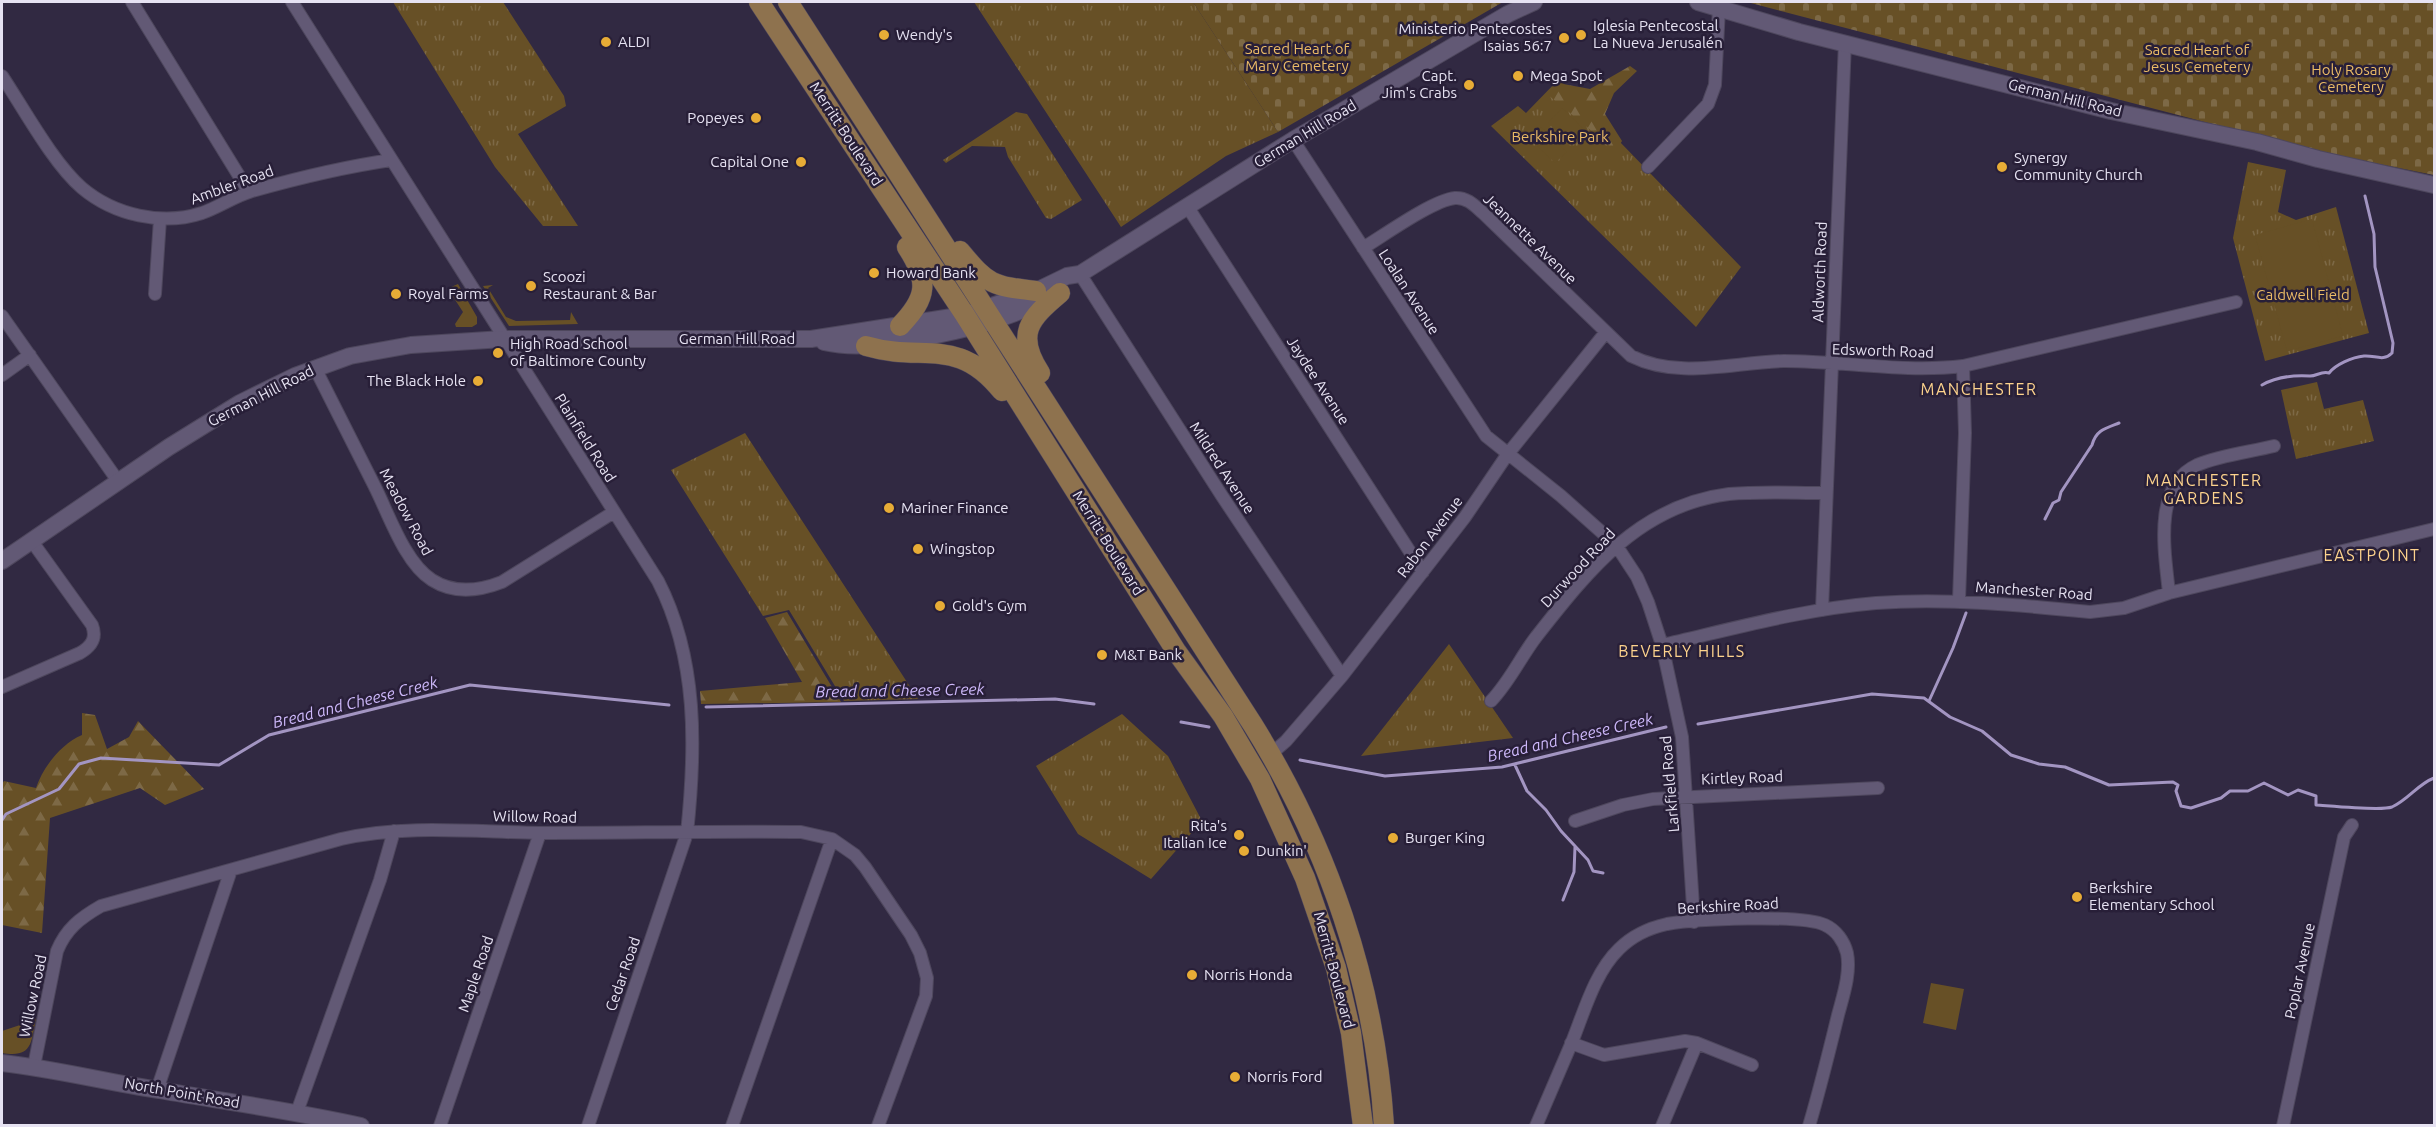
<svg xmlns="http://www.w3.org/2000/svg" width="2436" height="1127" viewBox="0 0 2436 1127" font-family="Ubuntu,sans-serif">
	<defs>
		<pattern id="grass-tufts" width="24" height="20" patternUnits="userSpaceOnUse" patternTransform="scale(1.5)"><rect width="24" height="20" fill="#675026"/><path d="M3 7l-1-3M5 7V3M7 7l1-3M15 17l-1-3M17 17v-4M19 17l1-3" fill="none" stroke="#7d6946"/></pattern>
		<pattern id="forest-firs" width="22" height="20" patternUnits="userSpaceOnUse" patternTransform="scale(1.5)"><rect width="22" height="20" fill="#675026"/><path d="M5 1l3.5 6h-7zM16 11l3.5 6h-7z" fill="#7d6946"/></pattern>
		<pattern id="cemetery-stones" width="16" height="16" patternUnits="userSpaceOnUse" patternTransform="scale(1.5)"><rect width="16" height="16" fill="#675026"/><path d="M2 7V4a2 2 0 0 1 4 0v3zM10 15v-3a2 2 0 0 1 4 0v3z" fill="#7d6946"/></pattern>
	</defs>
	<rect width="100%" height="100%" fill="#312942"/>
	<path fill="url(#grass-tufts)" d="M393,2h110l61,94 2,10 -48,28 60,92h-35l-48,-59z
		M974,2h219l85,130 -52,24 -105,71z
		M1559,79l182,188 -45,60 -205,-201 27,-20 8,7z
		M1016,112l11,2 55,86 -31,19 -5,-1 -38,-61 -3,-10 -33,-1 -26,17 -3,-3z
		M2248,162l38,8 -8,42 18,8 40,-13 33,126 -104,28 -32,-123z
		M2317,382l7,27 39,-9 11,41 -78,18 -15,-69z
		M745,433l173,266 -74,2 -55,-91 -26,6 -92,-146z
		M1449,644l64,94 -152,18z
		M1122,714l46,42 34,65 -51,58 -73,-45 -42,-68z"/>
	<path fill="url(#forest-firs)" d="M1630,66l7,5 -23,22 -9,21 17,27 -6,10 -69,-57 11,-11 32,6z
		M787,612l54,90 -140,2 -1,-13 102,-9 -37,-64z
		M82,713l13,2 12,34 22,-12 9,-16 66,68 -39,16 -25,-17 -90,30 -8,115 -40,-8v-141l2,-3 32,7c7,-21 25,-44 46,-53z"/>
	<path fill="url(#cemetery-stones)" d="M1193,2h310l-225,130z
		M1747,2h687v173l-115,-23z"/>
	<path fill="#675026" d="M1562,108l23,22 -15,15 -22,-22z
		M1541,127l26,25 -12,11 -25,-24z
		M2312,219l31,117 -56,15 -32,-116z
		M458,284l19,33v7l-5,3h-16l-1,-3 8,-12 -13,-20 1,-5z
		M493,285l-5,3 18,29 10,4 54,-1 1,-8 7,12 -69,2 -26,-40z
		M1931,983l33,6 -8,41 -33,-7z
		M24,1015l12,3c-5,26 -4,40 -34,35v-22l21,-7z"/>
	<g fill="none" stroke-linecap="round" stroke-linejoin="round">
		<path stroke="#a395c2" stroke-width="3" d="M2262,385c14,-8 32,-10 48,-9 7,0 11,-5 19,-3 6,-8 23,-16 35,-17 11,-1 19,6 28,-3l1,-10 -18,-76 -1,-33 -9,-38
			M2045,519l8,-16 6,-3 2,-8 31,-47c4,-15 14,-17 27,-22
			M1929,701l24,-53 13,-35
			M706,707l349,-8 39,5
			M1181,722l28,5
			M1698,724l174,-30 52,4 26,19 32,14 29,24 28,9 26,3 44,18 64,-3 5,3 -2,6 5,15 10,2 30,-10 9,-7h18l16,-8 24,12 10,-5 18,6v9c15,1 65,6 76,2 16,-7 26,-23 42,-29
			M1300,760l85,16 117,-9 164,-40
			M1515,765l12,26 19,19 15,21 27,29 5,11 10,2
			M2,820l4,-6 53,-25 20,-25 22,-6 118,7 50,-30 201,-50 199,20
			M1563,900l11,-28 1,-25"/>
		<defs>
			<path id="street" d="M132,2l117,190
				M292,2l366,579c40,78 38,167 29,252l-99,293
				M2,76c22,33 51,87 80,112 32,27 80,38 120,25 17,-6 33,-17 50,-22 46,-13 92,-24 139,-31
				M1293,140l193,296 75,60 55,49 21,32 11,25 14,43 20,92 12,185
				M1648,167l60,-63 7,-19 4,-77
				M1187,206l236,366
				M1363,248c20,-12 70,-48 92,-50 12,-1 20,8 28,15l148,143c48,24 102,6 153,5 60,0 119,12 179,5l273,-64
				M1080,274l142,222 120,180
				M155,294l5,-75
				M2,316l116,165
				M315,368c20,40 40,79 60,119 14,28 30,76 57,93 22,14 47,11 70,2l112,-70
				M2,375l28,-20
				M2169,593c-4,-40 -17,-107 28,-128 24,-10 53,-13 77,-19
				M1959,600l6,-167 -2,-67
				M1822,610l23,-568
				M1662,645c70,-16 142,-36 214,-42 72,-5 143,2 214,9l34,-4 45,-15 265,-64
				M2,687l78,-34c12,-7 17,-15 12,-28l-61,-85
				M1491,701c19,-20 29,-43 45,-64 52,-66 103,-132 193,-143 32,-3 64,-1 96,-1
				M1271,754l15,-13 56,-65 123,-159 42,-62 99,-123
				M1575,821l48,-16 30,-6 225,-11
				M1571,1043l33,12 81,-14 12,2 55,22
				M34,1066l23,-115c9,-22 23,-33 44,-45l240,-67c65,-15 134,-7 200,-6 87,0 173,-2 260,-1l31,7 23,16 10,12 46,68 9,18 7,25 -1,18 -48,130
				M157,1090l74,-220
				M297,1112l83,-232 14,-49
				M440,1126l100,-293
				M732,1126l100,-287
				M1536,1126c12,-28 24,-56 36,-84 12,-30 23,-70 47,-93 13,-13 30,-21 48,-25 28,-5 135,-10 158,1 11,5 19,16 22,28 4,20 -4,43 -9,62 -9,37 -18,74 -29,111
				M1662,1126l35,-83
				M2283,1126l61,-289 8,-12"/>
			<path id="secondary" d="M1698,2l101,30 312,79 146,31 61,17 116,26
				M824,342c30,7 61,2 91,-3 50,-9 91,-19 136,-42
				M2,561l167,-114 71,-44 55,-27 55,-20 61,-11 92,-6h308l154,-24 71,-24 31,-15 13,-2 213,-134 215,-126 26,-12
				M2,1063c53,6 104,19 157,27 68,12 135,21 202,36"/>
			<path id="primary" d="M759,2l206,313 211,336 47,65 37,63 45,99 31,90 15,65 12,93
				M788,2l465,723c75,121 122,258 131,401
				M960,251c28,34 32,35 76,40
				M900,326c28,-29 29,-45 7,-79
				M866,346c58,17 91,-11 136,45
				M1040,373c-25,-39 -11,-54 20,-80"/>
		</defs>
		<use href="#street" stroke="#4e475d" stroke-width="14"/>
		<use href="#secondary" stroke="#4e475d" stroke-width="18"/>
		<use href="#primary" stroke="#4e475d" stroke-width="21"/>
		<use href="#street" stroke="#625975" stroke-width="12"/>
		<use href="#secondary" stroke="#625975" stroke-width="16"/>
		<use href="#primary" stroke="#8e724e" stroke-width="20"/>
	</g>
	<g fill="#e7ac36" stroke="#281f38" stroke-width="2">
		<circle cx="884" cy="35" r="6"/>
		<circle cx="1581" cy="35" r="6"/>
		<circle cx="1564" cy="38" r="6"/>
		<circle cx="606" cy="42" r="6"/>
		<circle cx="1518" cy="76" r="6"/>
		<circle cx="1469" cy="85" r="6"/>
		<circle cx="756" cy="118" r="6"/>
		<circle cx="801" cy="162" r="6"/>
		<circle cx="2002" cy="167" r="6"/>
		<circle cx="874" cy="273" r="6"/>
		<circle cx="531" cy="286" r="6"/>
		<circle cx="396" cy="294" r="6"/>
		<circle cx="498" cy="353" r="6"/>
		<circle cx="478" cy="381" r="6"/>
		<circle cx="889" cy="508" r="6"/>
		<circle cx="918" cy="549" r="6"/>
		<circle cx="940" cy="606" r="6"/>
		<circle cx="1102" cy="655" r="6"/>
		<circle cx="1239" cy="835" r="6"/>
		<circle cx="1393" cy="838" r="6"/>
		<circle cx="1244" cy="851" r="6"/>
		<circle cx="2077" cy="897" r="6"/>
		<circle cx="1192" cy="975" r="6"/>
		<circle cx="1235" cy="1077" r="6"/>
	</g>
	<g text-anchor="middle" stroke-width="5" stroke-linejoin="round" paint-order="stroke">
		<g font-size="15" fill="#e6e2f2" stroke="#281f38" text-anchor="start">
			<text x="1593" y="31">Iglesia Pentecostal<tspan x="1593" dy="17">La Nueva Jerusalén</tspan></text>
			<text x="1552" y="34" text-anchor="end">Ministerio Pentecostes<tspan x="1552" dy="17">Isaias 56:7</tspan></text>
			<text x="896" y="40">Wendy's</text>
			<text x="618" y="47">ALDI</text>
			<text x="1457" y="81" text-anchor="end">Capt.<tspan x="1457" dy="17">Jim's Crabs</tspan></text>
			<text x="1530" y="81">Mega Spot</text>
			<text x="744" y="123" text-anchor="end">Popeyes</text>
			<text x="2014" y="163">Synergy<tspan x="2014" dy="17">Community Church</tspan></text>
			<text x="789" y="167" text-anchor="end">Capital One</text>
			<text x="886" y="278">Howard Bank</text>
			<text x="543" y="282">Scoozi<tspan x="543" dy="17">Restaurant &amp; Bar</tspan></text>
			<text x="408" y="299">Royal Farms</text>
			<text x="510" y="349">High Road School<tspan x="510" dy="17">of Baltimore County</tspan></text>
			<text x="466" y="386" text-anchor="end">The Black Hole</text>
			<text x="901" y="513">Mariner Finance</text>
			<text x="930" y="554">Wingstop</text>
			<text x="952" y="611">Gold's Gym</text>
			<text x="1114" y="660">M&amp;T Bank</text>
			<text x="1227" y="831" text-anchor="end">Rita's<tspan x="1227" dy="17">Italian Ice</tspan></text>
			<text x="1405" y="843">Burger King</text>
			<text x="1256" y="856">Dunkin'</text>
			<text x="2089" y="893">Berkshire<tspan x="2089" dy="17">Elementary School</tspan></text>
			<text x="1204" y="980">Norris Honda</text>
			<text x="1247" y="1082">Norris Ford</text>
		</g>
		<g font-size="15" fill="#ebbb66" stroke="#281f38">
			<text x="1297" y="54">Sacred Heart of<tspan x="1297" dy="17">Mary Cemetery</tspan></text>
			<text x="2197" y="55">Sacred Heart of<tspan x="2197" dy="17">Jesus Cemetery</tspan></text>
			<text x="2351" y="75">Holy Rosary<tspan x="2351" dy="17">Cemetery</tspan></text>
			<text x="1560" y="142">Berkshire Park</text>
			<text x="2303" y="300">Caldwell Field</text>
		</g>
		<g font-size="15" fill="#e6e2f2" stroke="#281f38">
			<text transform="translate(2065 98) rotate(14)" y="5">German Hill Road</text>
			<text transform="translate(846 134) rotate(57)" y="5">Merritt Boulevard</text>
			<text transform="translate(1305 134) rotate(-31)" y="5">German Hill Road</text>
			<text transform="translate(232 185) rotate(-20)" y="5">Ambler Road</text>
			<text transform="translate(1530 239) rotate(44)" y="5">Jeannette Avenue</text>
			<text transform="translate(1820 272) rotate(-88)" y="5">Aldworth Road</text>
			<text transform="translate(1409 292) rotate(57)" y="5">Loalan Avenue</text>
			<text x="737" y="344">German Hill Road</text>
			<text transform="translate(1883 351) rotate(2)" y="5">Edsworth Road</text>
			<text transform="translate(1318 381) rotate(57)" y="5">Jaydee Avenue</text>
			<text transform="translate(261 396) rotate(-27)" y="5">German Hill Road</text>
			<text transform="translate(585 438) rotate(58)" y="5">Plainfield Road</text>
			<text transform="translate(1222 468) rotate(57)" y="5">Mildred Avenue</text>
			<text transform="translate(406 512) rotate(62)" y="5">Meadow Road</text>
			<text transform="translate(1430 537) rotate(-53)" y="5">Rabon Avenue</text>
			<text transform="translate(1108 543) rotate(58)" y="5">Merritt Boulevard</text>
			<text transform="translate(1578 568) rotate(-47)" y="5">Durwood Road</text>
			<text transform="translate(2034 591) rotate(4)" y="5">Manchester Road</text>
			<text transform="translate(1742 778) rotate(-2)" y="5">Kirtley Road</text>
			<text transform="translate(1670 784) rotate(-95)" y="5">Larkfield Road</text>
			<text transform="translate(535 817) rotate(1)" y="5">Willow Road</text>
			<text transform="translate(1728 906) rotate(-3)" y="5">Berkshire Road</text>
			<text transform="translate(1334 970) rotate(75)" y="5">Merritt Boulevard</text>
			<text transform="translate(2300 971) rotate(-78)" y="5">Poplar Avenue</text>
			<text transform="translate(476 974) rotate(-71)" y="5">Maple Road</text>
			<text transform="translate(623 974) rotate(-71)" y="5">Cedar Road</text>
			<text transform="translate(33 996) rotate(-78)" y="5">Willow Road</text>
			<text transform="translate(182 1093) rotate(10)" y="5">North Point Road</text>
		</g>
		<g font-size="16" letter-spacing="1.5" fill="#fdd38d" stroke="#281f38">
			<text x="1979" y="395">MANCHESTER</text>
			<text x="2204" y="486">MANCHESTER<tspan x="2204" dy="18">GARDENS</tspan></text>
			<text x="2372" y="561">EASTPOINT</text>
			<text x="1682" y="657">BEVERLY HILLS</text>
		</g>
		<g font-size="16" font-style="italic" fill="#cdb8fa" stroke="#281f38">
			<text transform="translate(900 690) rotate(-1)" y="6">Bread and Cheese Creek</text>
			<text transform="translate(355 702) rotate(-14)" y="6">Bread and Cheese Creek</text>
			<text transform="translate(1570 737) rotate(-13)" y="6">Bread and Cheese Creek</text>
		</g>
	</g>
	<rect width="2436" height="1127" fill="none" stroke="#e6e2f2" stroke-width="6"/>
</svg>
